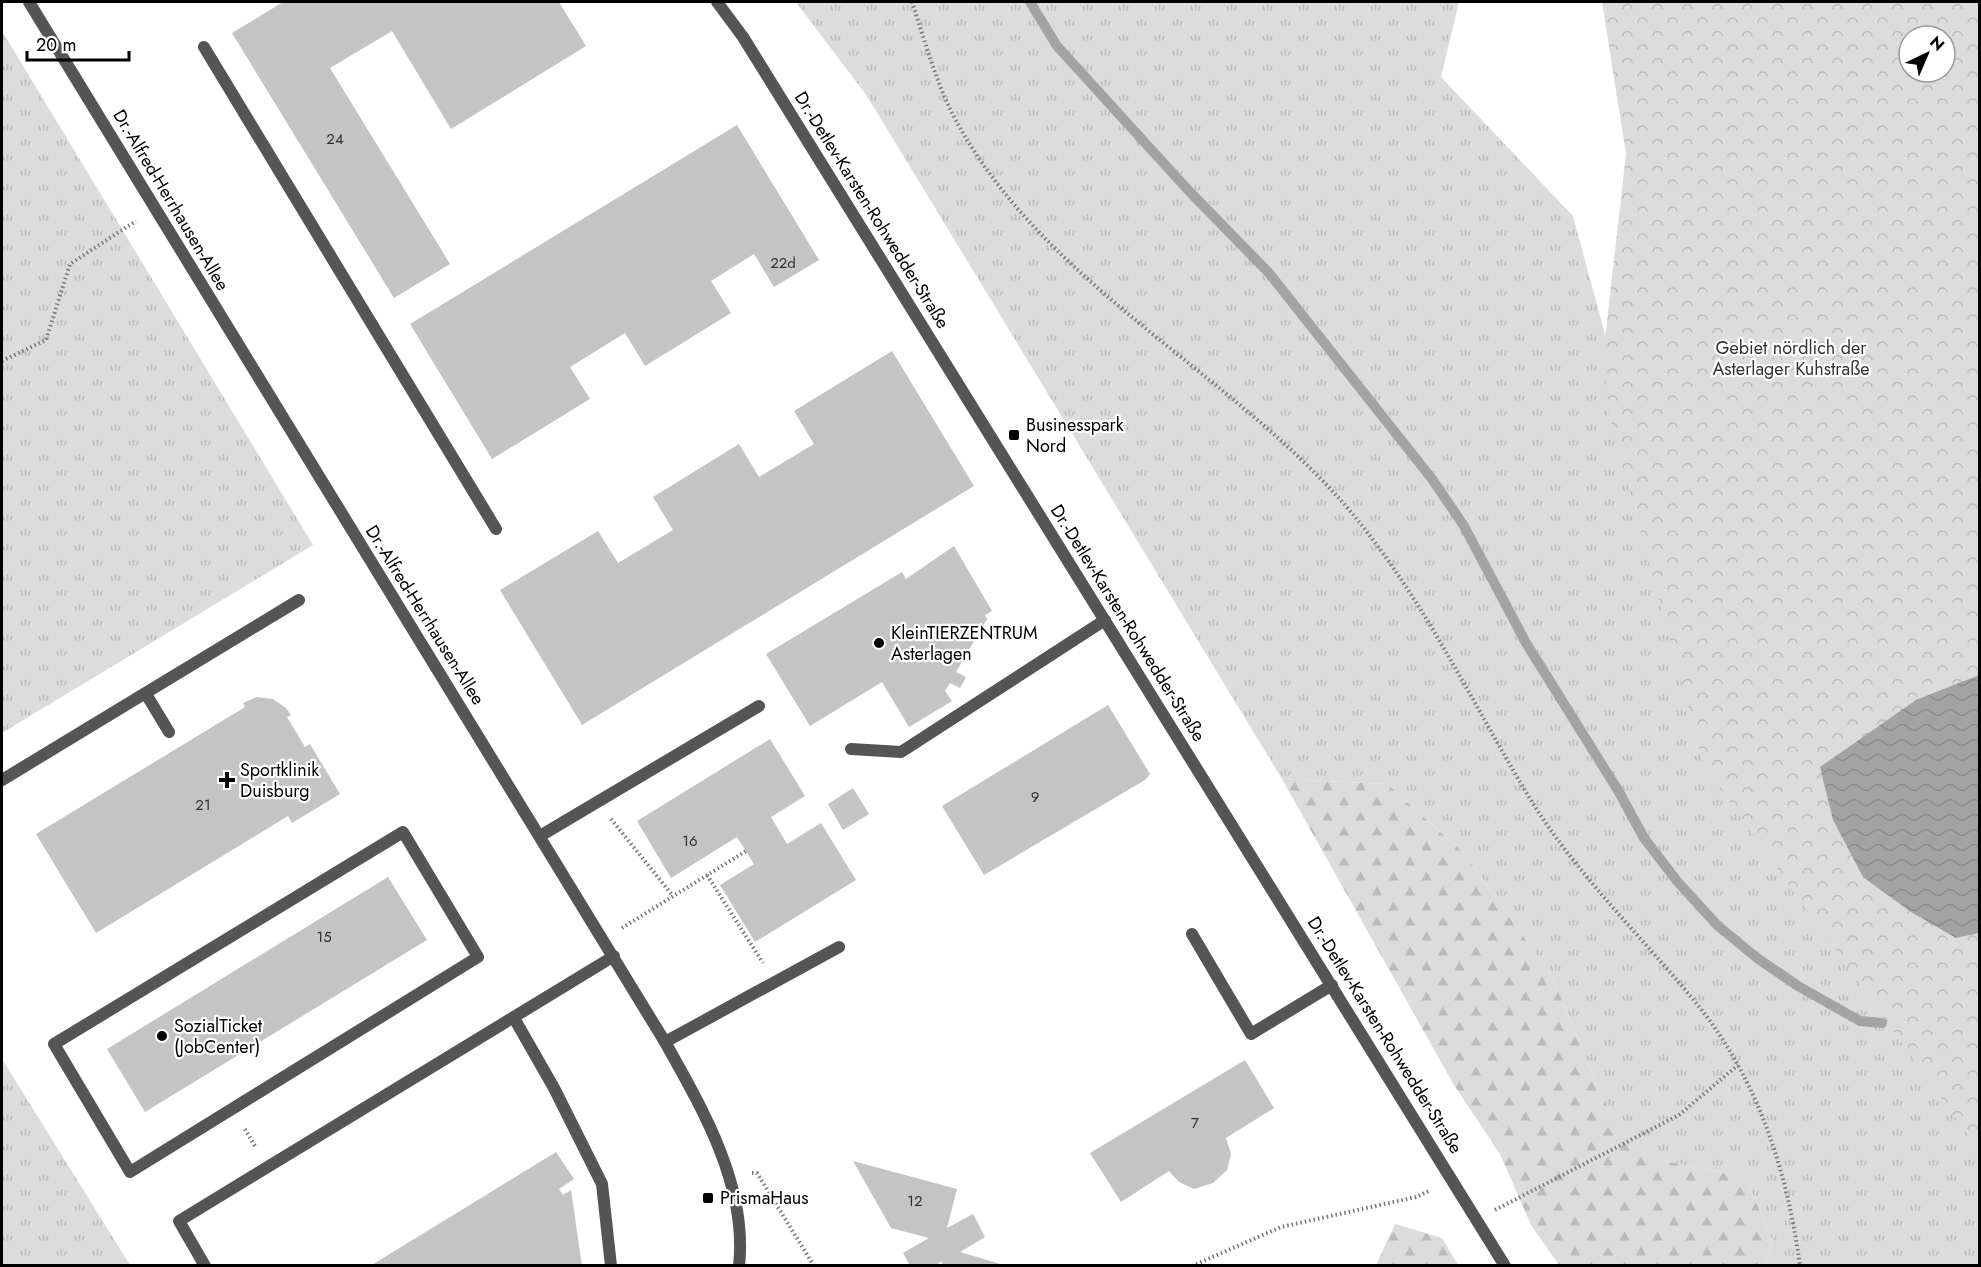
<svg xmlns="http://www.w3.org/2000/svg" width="1981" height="1267" viewBox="0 0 1981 1267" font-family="Jost,sans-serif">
	<defs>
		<pattern id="grass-tufts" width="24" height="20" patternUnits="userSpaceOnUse" patternTransform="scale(1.5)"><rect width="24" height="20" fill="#dcdcdc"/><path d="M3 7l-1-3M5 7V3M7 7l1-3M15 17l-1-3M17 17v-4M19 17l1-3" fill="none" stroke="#bbb"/></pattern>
		<pattern id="forest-firs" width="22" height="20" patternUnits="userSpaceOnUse" patternTransform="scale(1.5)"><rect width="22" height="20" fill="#dcdcdc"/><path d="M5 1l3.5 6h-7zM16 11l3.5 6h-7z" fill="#bbb"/></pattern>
		<pattern id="park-crowns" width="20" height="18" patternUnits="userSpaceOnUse" patternTransform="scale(1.5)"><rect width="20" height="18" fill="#dcdcdc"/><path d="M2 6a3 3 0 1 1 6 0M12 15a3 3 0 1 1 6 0" fill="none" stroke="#bbb"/></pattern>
		<pattern id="water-waves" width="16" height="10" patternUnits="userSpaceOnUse" patternTransform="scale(1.5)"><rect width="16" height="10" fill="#a3a3a3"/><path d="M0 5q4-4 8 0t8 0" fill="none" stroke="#8b8b8b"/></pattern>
	</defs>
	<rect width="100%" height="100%" fill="#fff"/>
	<path fill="url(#grass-tufts)" d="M796,2h663l-18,75 132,139 67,247 339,680v122h-214l7,-26 -27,-62 -94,-19 -47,-57 -52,-124 -87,-123 -78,-70 -105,-5 -415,-683z
		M2,31l311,514 -311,188z
		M2,1059l128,206h-128z"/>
	<path fill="url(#forest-firs)" d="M1282,779l105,5 78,70 87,123 52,124 47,57 94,19 27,62 -7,26h-206l-28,-40 -31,-71 -46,-69z
		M1395,1224l47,14 16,27h-82z"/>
	<path fill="url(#park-crowns)" fill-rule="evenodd" d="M1602,2h377v1149l-275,-385 -95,-351 -6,-58 23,-203zM1909,36h36v36h-36z"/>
	<path fill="url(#water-waves)" d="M1979,675v258l-23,5 -45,-26 -48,-35 -30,-57 -13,-53 96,-67z"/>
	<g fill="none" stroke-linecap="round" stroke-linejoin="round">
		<path stroke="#a3a3a3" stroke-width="10" d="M1030,2l27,44 131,144 81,83 163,206 32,47 62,117 93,149 25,46 33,43 40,44 40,33 41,28 62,35 22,2"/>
	</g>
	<path fill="#c4c4c4" d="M283,2h276l27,44 -135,83 -59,-98 -62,37 120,196 -56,34 -162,-265z
		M737,125l82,135 -45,27 -20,-33 -43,27 20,32 -86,53 -20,-33 -55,34 20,32 -98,60 -82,-135z
		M892,351l82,135 -392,239 -82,-135 98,-59 20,32 55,-33 -20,-33 86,-53 20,33 55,-33 -20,-33z
		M954,546l38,65 -7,4 2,4 -31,53 10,5 -3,6 -3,5 -10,-5 -5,8 7,10 -43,26 -27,-45 -72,44 -44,-72 136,-82 4,7z
		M257,697l16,2 13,9 5,7 -4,2 18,30 5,-3 30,50 -48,29 -4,-7 -192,117 -60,-99 209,-127 -2,-4z
		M1108,705l42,69 -5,6 -161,95 -42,-69z
		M770,739l35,57 -34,21 16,27 34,-21 35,57 -101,62 -35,-57 34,-21 -17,-27 -66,41 -34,-57z
		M853,788l16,26 -26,16 -15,-26z
		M388,877l39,63 -282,172 -38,-63z
		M1245,1060l29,48 -48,30 5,16 -4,16 -14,13 -19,6 -15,-7 -10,-11 -48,31 -31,-49z
		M556,1152l18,27 -15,10 4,6 8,-5 11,76h-212z
		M853,1161l104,28 -10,39 26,-14 12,23 -25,15 47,14h-66l1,-5 -7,5h-25l-7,-13 26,-15 -38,-10z"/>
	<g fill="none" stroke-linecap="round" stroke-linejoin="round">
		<path stroke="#777" stroke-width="4" stroke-dasharray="1.5 3" stroke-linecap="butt" d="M912,2c12,36 23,77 40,111 81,157 249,243 369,366 91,93 144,213 211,323 45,72 106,131 160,196 64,76 95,170 108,268
			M2,361l44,-21 24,-76 66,-43
			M611,819l62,77
			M707,875l56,88
			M622,928l124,-77
			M245,1129l11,19
			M752,1173h5l57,93
			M1495,1210l184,-95 59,-50
			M1192,1266l89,-39 135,-30 15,-7"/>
		<path stroke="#555" stroke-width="12" d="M204,47l292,482
			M146,694l23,38
			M851,749l50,3 204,-132
			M2,780l297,-180
			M403,832l75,125 -348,215 -76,-128z
			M540,836l219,-130
			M1192,934l59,100 81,-49
			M514,1018l40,70 48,96 9,82
			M665,1042l174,-95
			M205,1266l-26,-45 435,-265"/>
		<path stroke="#555" stroke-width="12" d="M29,2l636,1040c37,66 83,144 74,224
			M717,2l26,35 762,1229"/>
	</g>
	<g fill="#000" stroke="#fff" stroke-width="2">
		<rect x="1008" y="429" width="12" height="12" rx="3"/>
		<circle cx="879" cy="643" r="6"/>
		<path d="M224 771h6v6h6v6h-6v6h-6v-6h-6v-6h6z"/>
		<circle cx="162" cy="1036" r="6"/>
		<rect x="702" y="1192" width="12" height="12" rx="3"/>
	</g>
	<g text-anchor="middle" stroke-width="4.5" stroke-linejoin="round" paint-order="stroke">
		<g font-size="15" fill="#313131">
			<text x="335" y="144">24</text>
			<text x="783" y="268">22d</text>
			<text x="1035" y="802">9</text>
			<text x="203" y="810">21</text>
			<text x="690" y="846">16</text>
			<text x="324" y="942">15</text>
			<text x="1195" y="1128">7</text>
			<text x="915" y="1206">12</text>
		</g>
		<g font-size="18" fill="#000" stroke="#fff">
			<text transform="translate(171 200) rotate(59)" y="6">Dr.-Alfred-Herrhausen-Allee</text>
			<text transform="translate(872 210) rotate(58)" y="6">Dr.-Detlev-Karsten-Rohwedder-Straße</text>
			<text transform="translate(425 615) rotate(58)" y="6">Dr.-Alfred-Herrhausen-Allee</text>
			<text transform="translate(1128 623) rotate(58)" y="6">Dr.-Detlev-Karsten-Rohwedder-Straße</text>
			<text transform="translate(1385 1035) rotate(58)" y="6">Dr.-Detlev-Karsten-Rohwedder-Straße</text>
		</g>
		<g font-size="18" fill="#333" stroke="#fff">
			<text x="1791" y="354">Gebiet nördlich der<tspan x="1791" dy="21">Asterlager Kuhstraße</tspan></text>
		</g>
		<g font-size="18" fill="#000" stroke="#fff" text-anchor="start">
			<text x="1026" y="431">Businesspark<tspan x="1026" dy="21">Nord</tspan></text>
			<text x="891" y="639">KleinTIERZENTRUM<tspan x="891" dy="21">Asterlagen</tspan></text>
			<text x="240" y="776">Sportklinik<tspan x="240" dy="21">Duisburg</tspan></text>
			<text x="174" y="1032">SozialTicket<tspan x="174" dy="21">(JobCenter)</tspan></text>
			<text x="720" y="1204">PrismaHaus</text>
		</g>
	</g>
	<rect width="1981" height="1267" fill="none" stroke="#000000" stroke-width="6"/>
	<g transform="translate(1927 54) rotate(44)"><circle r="28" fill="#ffffff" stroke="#999999" stroke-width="1.5"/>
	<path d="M0-4.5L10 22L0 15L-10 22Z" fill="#000000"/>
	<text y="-9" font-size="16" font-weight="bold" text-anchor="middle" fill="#000000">N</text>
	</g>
	<path d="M27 51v9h102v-9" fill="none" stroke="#000000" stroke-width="3"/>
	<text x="36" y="51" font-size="18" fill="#000000" stroke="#ffffff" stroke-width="4.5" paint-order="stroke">20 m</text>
</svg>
